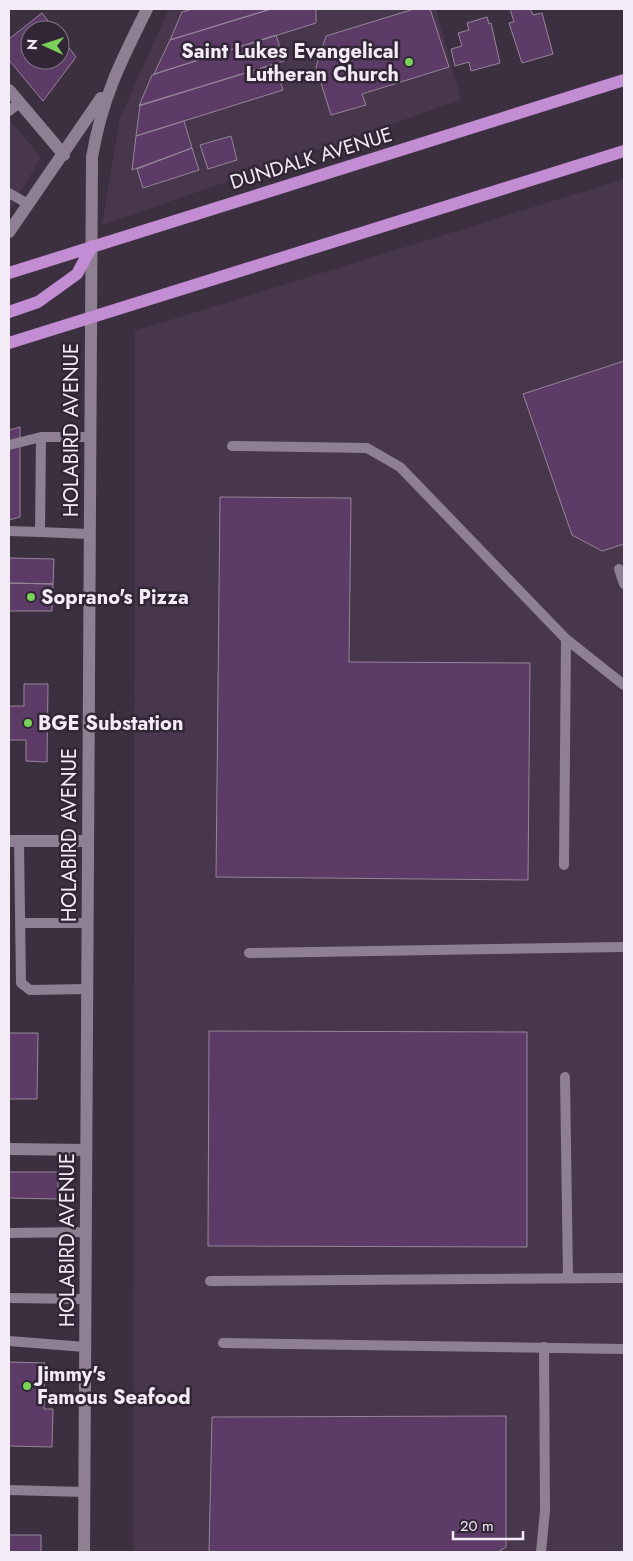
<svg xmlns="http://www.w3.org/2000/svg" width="633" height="1561" viewBox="0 0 633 1561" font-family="Jost,sans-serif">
	<rect width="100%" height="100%" fill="#3c3040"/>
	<path fill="#47364c" d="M169,9h267l25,91 -359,125 18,-107z
		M9,119l32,38 -32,55z
		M624,179v1373h-491l2,-1221z"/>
	<path fill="#5c3b66" stroke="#958699" d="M193,9h78l-101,31 12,-28z
		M271,9h45v14l-162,51 16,-34z
		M414,9h16l19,58 -87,27 4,11 -35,10 -15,-48 10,-31z
		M510,9h20l3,6 9,-2 11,41 -31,9 -13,-40 5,-1z
		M42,13l13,17h-25v30h30v-24l16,21 -33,44 -34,-41v-21z
		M487,17l2,7 2,-1 9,40 -29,8 -2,-9 -14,4 -4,-17 11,-3 -4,-13 11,-3 -2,-7z
		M276,35l8,26 -145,45 13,-31z
		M275,64l8,26 -147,46 4,-31z
		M184,121l8,27 -60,22 4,-34z
		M231,136l6,24 -29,9 -8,-24z
		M192,148l7,22 -56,18 -6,-19z
		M624,361v183l-22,7 -30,-16 -49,-141z
		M20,427v90l-11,3v-90z
		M220,497l131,1 -2,164 181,1 -2,217 -312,-3z
		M9,558l45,1 -1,25 -44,-1z
		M9,583l44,1 -1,27h-43z
		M24,684h24l-1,78 -21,-1v-21h-17v-34h15z
		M209,1031l318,1v215l-319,-1z
		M9,1033h29l-1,66h-28z
		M9,1172h49v27l-49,-1z
		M9,1362l36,1 -1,46h9l-1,38 -43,-1z
		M506,1416v131l-8,5h-289l3,-135z
		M9,1535h32v17h-32z"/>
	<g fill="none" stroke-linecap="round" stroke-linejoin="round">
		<path stroke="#8e7f92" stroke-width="10" d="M9,111l10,-8
			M9,193l19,11
			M41,437l-1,95 49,2
			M9,445l32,-8h49
			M232,446l135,2 33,19 166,172 58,46
			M9,531l31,1
			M619,569l5,15
			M19,841l2,142 9,7 57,-1
			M564,865l2,-226
			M20,923h67
			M249,953l375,-6
			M565,1077l3,201
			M9,1233l77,-1
			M210,1281l414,-3
			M9,1298l76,1
			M9,1341l76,6
			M223,1343l401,6
			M9,1490l75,2
			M541,1552l4,-42 -1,-163"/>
		<path stroke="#8e7f92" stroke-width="12" d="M9,90l55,65
			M9,841h79
			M9,1149l77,1"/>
		<path stroke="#8e7f92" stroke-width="12" d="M9,232l92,-134
			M84,1552l8,-1395c10,-59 29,-96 55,-148"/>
		<path stroke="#c28dd2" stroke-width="12" d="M9,273l615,-193
			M9,312l29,-10 39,-28 15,-28
			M9,343l615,-192"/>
	</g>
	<g fill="#79d158" stroke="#322636" stroke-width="2">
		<circle cx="409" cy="62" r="5"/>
		<circle cx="31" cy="597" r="5"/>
		<circle cx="28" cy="723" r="5"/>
		<circle cx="27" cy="1386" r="5"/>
	</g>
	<g text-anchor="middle" stroke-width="5" stroke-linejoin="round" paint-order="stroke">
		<g font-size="20" font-weight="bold" fill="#f3ebf6" stroke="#322636" text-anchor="start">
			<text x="399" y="58" text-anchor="end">Saint Lukes Evangelical<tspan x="399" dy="23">Lutheran Church</tspan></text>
			<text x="41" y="604">Soprano's Pizza</text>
			<text x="38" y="730">BGE Substation</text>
			<text x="37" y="1381">Jimmy's<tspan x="37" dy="23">Famous Seafood</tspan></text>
		</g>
		<g font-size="20" fill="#f3ebf6" stroke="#322636">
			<text transform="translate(311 158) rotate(-17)" y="7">DUNDALK AVENUE</text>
			<text transform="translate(71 430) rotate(-90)" y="7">HOLABIRD AVENUE</text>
			<text transform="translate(69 835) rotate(-90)" y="7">HOLABIRD AVENUE</text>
			<text transform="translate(67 1240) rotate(-90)" y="7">HOLABIRD AVENUE</text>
		</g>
	</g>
	<rect width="633" height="1561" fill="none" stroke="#f3ebf6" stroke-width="20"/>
	<g transform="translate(45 45) rotate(273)"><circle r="24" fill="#322636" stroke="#7f7583"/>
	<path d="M0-4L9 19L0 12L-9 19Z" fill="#79d158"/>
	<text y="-8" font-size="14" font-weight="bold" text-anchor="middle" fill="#f3ebf6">N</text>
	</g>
	<path d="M453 1531v8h70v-8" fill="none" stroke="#f3ebf6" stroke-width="2.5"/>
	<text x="460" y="1531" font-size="15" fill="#f3ebf6" stroke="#322636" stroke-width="4" paint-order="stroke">20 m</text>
</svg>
